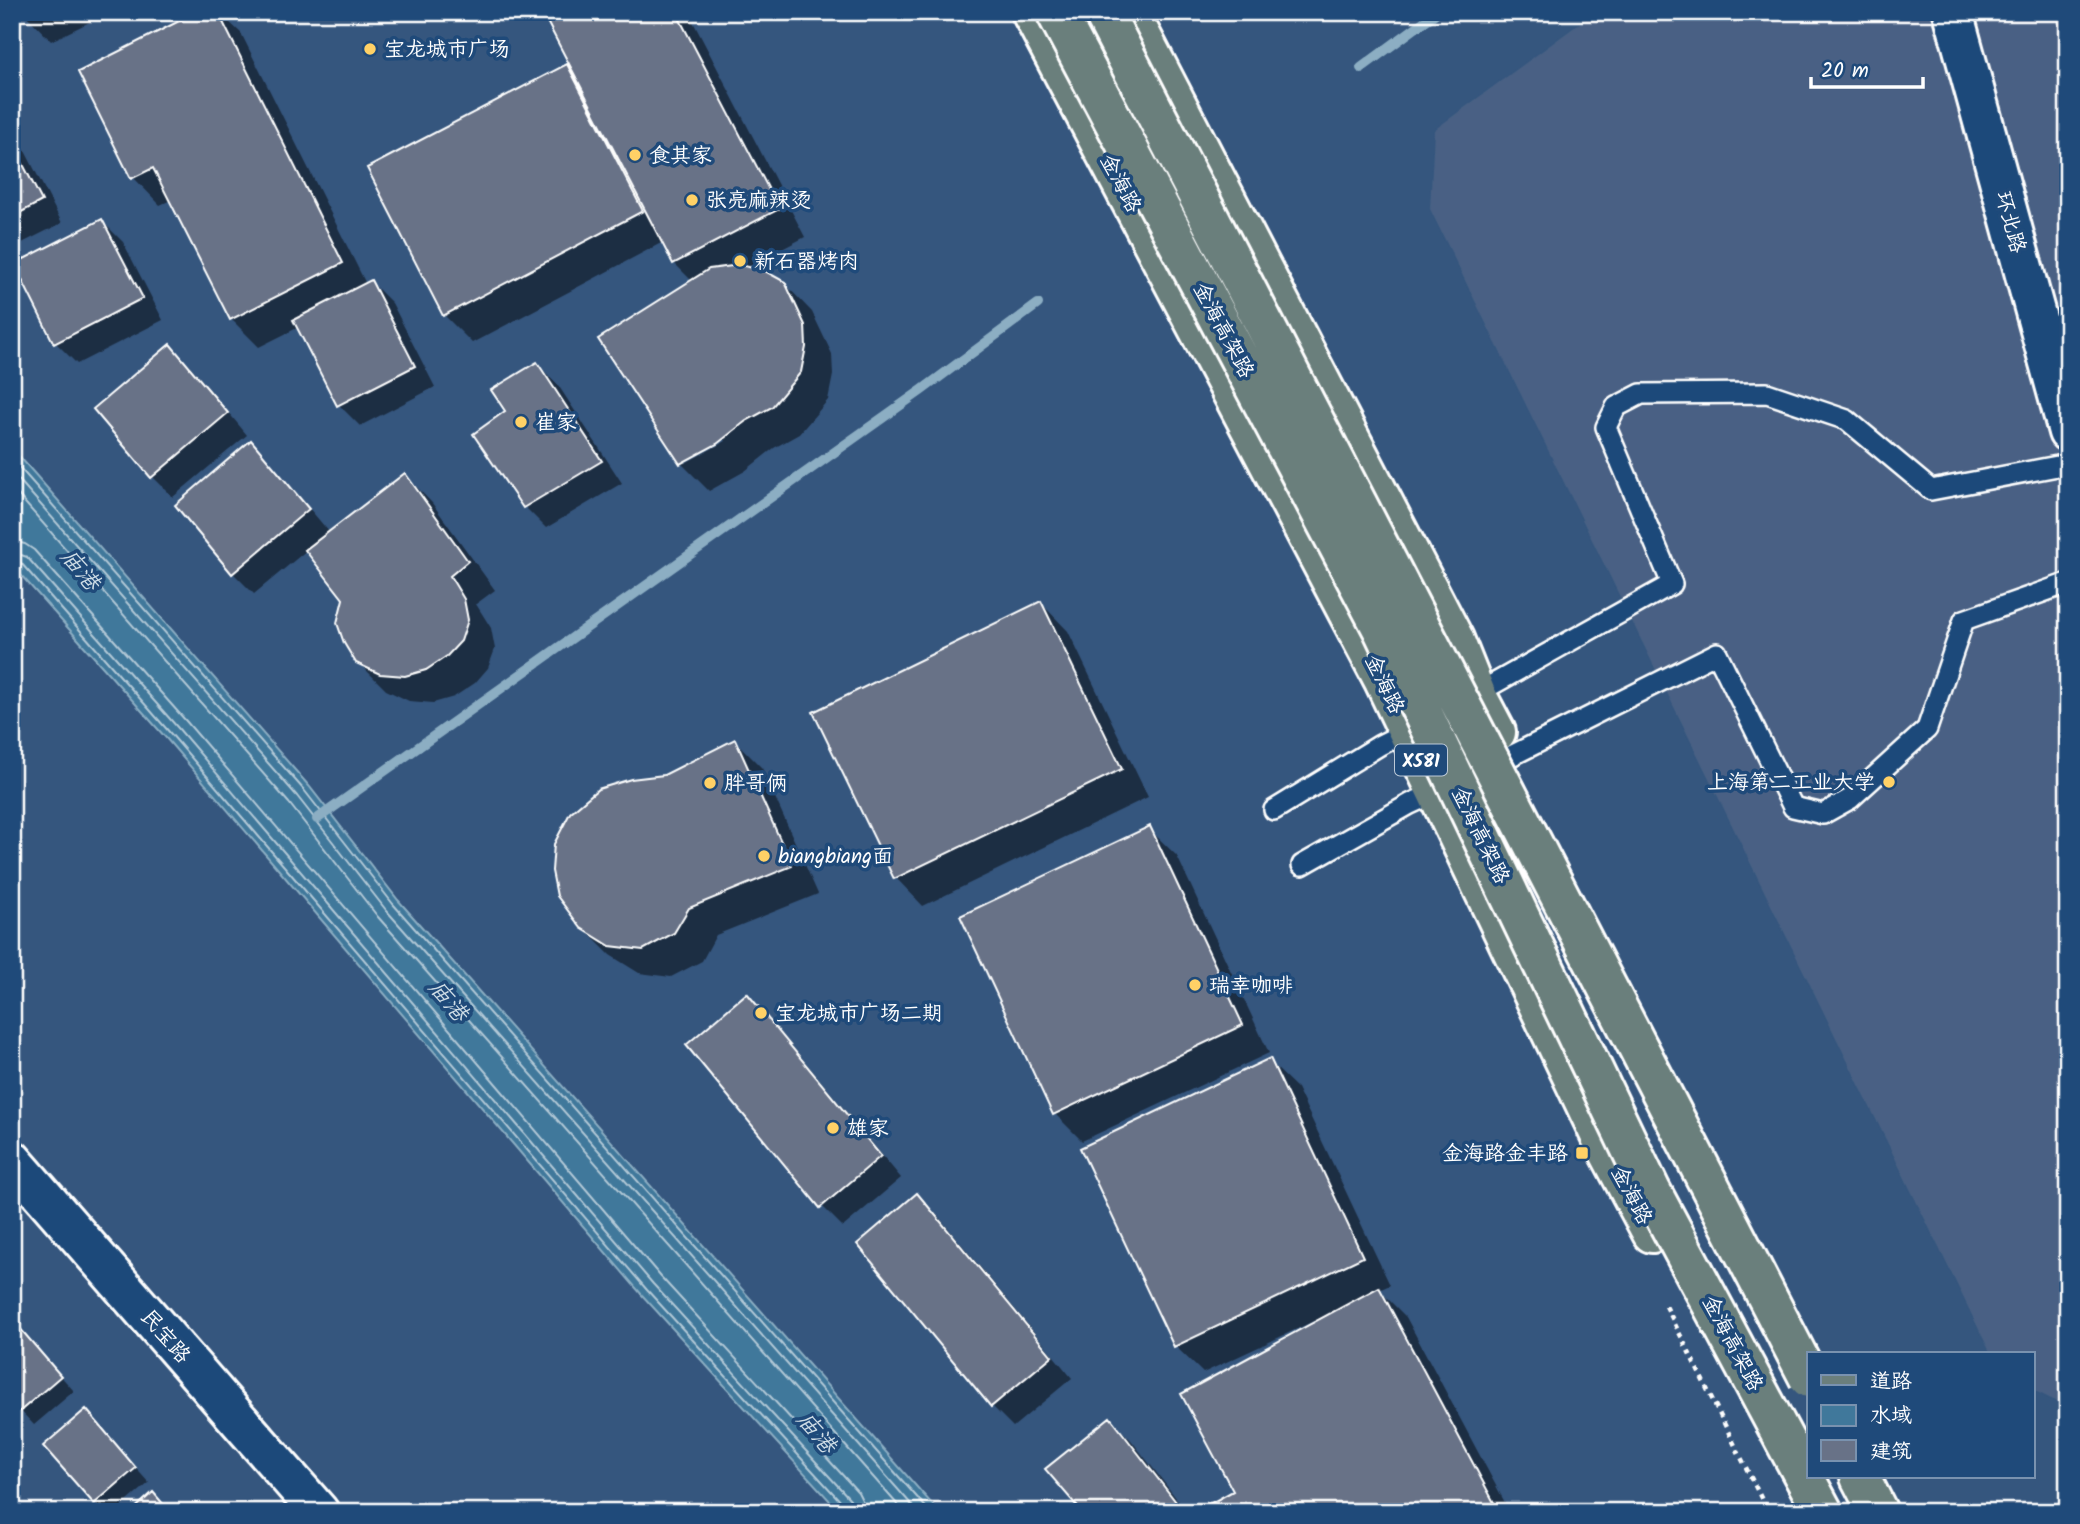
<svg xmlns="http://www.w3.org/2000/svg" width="2080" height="1524" viewBox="0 0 2080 1524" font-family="Kalam,'LXGW WenKai TC',sans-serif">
	<rect width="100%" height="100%" fill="#35567e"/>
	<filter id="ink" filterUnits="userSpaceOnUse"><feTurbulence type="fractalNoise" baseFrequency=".0143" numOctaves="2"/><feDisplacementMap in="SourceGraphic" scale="14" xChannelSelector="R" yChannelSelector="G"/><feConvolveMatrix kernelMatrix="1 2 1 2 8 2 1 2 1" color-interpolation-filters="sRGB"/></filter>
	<g filter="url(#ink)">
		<path fill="#486184" d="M1595,12h473v1395l-35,-17v-36h-42l-561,-1145 4,-79z"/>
		<path fill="#40789b" stroke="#8caec3" stroke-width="2" d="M12,448l297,338 89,114 541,612h-99l-198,-217 -476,-557 -154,-173z"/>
		<path fill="#0007" fill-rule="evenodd" d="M23,12h87l-59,29z
			M176,12h66l-15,8 14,13 125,251 5,-2 21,21 43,84 -75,39 -21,-21 -40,-78 -40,20 -28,-28 -60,-119 -11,5 -27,-28 51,-157z
			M544,12h144l117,225 -59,31 38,15 28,29 20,42 1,21 -5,25 -29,34 -25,14 -29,23 -36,20 -28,-28 11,-182 -18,-18 -11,-21 -191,101 -28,-28 -75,-146 202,-105zM724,438l2,3 -41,22v-4z
			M12,135l10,10 40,78 -50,25z
			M102,221l21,21 40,78 -86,44 -21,-21 -40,-78z
			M170,346l21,21 56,68 -74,62 -21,-21z
			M537,364l21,21 64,98 -76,45 -21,-21 -17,-95z
			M251,443l21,21 58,69 75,-58 27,28 63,87 -19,14 15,24 4,21 -7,19 -13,15 -21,14 -21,6 -24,-2 -23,-11 -28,-28 -13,-64 -38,-48 -53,44 -21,-21z
			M1041,603l27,28 80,166 -225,109 -27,-28 -81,-166z
			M735,741l27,27 56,126 -102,41 -14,26 -31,16 -32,-4 -29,-18 -28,-28 83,-151z
			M1149,829l28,27 92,197 -187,88 -27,-27z
			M747,996l21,21 133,161 -58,49 -21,-21z
			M1269,1061l28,27 93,197 -11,5 27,27 104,195h-312l37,-21 80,-167 -1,-3 -111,52 -28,-27z
			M917,1196l21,20 134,162 -59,49 -21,-21z
			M12,1321l62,70 -40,34 -22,-23z
			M86,1412l63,71 -34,29h-11l-9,-9z
			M1110,1419l21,21 56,72h-103z"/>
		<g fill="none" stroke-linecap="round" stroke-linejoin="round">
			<path stroke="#b3c9d7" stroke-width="2" d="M12,459l292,331 89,114 537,608
				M12,472l285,324 89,114 532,602
				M12,488l277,315 89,114 526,595
				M12,541l13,3 9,6 152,171 475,556 197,215 5,10 1,10
				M12,552l15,5 151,171 475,556 197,215 4,13
				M12,561l9,2 150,171 476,556 196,214 2,8"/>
			<path stroke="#8caec3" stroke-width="10" d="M1361,68l76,-56
				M317,819l605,-429 116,-86"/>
		</g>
		<path fill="#687287" stroke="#fff" stroke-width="2" d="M197,12h21l125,251 -113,57 -77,-152 -22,11 -53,-107z
			M542,12h134l103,197 -106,55z
			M567,64l76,147 -200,105 -76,-148z
			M12,143l30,58 -30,16z
			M102,219l41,79 -89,46 -40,-80z
			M740,265l25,6 20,11 20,43 1,22 -5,25 -29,35 -26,14 -29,23 -37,20 -82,-125 111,-70z
			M371,280l44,86 -78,40 -44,-86z
			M170,344l58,69 -77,65 -58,-69z
			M537,362l65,99 -79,47 -50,-74 32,-23 -14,-21z
			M251,440l58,69 -77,65 -57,-69z
			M405,473l63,88 -18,15 14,23 4,21 -7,21 -14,15 -21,14 -21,6 -25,-2 -24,-11 -12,-20 -7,-20 6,-24 -38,-49z
			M1041,601l81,168 -228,110 -81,-167z
			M735,739l57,127 -103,42 -15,25 -31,17 -33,-4 -29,-18 -24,-32 -5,-25 2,-27 16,-31 28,-24 33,-10 33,-4z
			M1150,826l93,199 -190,90 -93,-199z
			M747,993l134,163 -61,52 -134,-163z
			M1270,1058l93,199 -189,90 -94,-199z
			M917,1193l135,163 -61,51 -134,-163z
			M1379,1287l120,225h-304l38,-21 -52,-97z
			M12,1319l49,57 -42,36 -7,-8z
			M86,1409l50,59 -42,36 -51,-58z
			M1110,1417l66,85 -3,10h-91l-37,-43z
			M153,1492l17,20h-39z"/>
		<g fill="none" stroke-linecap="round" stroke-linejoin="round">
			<defs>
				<path id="lane" d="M1472,696l200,-112 -66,-157 10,-20 25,-13 126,-1 80,27 84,70 137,-26
					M1485,769l232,-116 76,154 30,7 27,-15 77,-70 37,-109 104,-37
					M1274,810l106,-65 32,-16
					M1302,865l108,-61 33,-15"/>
				<path id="street" d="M1953,12l115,420"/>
				<path id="secondary" d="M12,1160l307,352"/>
				<path id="primary" d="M1031,12l353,669 218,458 50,94
					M1129,12l325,627 22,55 20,38"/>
				<path id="highway" d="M1860,1477l18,35"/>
			</defs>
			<use href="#lane" stroke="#fff" stroke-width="24"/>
			<use href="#street" stroke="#fff" stroke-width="44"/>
			<use href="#secondary" stroke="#fff" stroke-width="44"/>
			<use href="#primary" stroke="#fff" stroke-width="44"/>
			<use href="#highway" stroke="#fff" stroke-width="44"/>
			<path stroke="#fff" stroke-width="4.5" stroke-dasharray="5 5" stroke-linecap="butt" d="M1666,1306l102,206"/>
			<use href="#lane" stroke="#1f4a7a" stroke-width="19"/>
			<use href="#street" stroke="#1f4a7a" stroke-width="38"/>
			<use href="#secondary" stroke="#1f4a7a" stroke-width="38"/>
			<use href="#primary" stroke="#6b7f7c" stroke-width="38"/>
			<use href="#highway" stroke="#6b7f7c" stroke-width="38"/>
			<defs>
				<path id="highway-bridge" d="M1056,12l326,616 269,563 172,321
					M1103,12l706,1366"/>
			</defs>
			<use href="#highway-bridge" stroke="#fff" stroke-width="44" stroke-linecap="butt"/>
			<use href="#highway-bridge" stroke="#6b7f7c" stroke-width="38"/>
		</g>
	</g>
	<g fill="#ffd166" stroke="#1f4a7a" stroke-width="2.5">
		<circle cx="370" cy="49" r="7"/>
		<circle cx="635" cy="155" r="7"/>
		<circle cx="692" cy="200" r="7"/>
		<circle cx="740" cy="261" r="7"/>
		<circle cx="521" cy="422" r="7"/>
		<circle cx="1889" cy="782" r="7"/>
		<circle cx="710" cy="783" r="7"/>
		<circle cx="764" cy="856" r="7"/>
		<circle cx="1195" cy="985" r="7"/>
		<circle cx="761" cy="1013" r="7"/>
		<circle cx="833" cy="1128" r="7"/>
		<rect x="1575" y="1146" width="14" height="14" rx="3.5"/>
	</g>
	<g text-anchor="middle" stroke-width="7" stroke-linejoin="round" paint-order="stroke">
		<rect fill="#1f4a7a" stroke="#bcc9d7" stroke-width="2" x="1395" y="744.5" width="52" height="31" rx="5"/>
		<g font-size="19" font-weight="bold" fill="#fff">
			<text x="1421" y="767">X581</text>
		</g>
		<g font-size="21" fill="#fff" stroke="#1f4a7a" text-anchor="start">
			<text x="384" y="56">宝龙城市广场</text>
			<text x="649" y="162">食其家</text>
			<text x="706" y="207">张亮麻辣烫</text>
			<text x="754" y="268">新石器烤肉</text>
			<text x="535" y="429">崔家</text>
			<text x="1875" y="789" text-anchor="end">上海第二工业大学</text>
			<text x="724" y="790">胖哥俩</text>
			<text x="778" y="863">biangbiang面</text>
			<text x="1209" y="992">瑞幸咖啡</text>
			<text x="775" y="1020">宝龙城市广场二期</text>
			<text x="847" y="1135">雄家</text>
			<text x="1568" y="1160" text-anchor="end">金海路金丰路</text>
		</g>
		<g font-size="21" fill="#fff" stroke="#1f4a7a">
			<text transform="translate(1121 183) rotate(62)" y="7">金海路</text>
			<text transform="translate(2011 222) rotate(75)" y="7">环北路</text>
			<text transform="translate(1224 330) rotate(62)" y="7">金海高架路</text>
			<text transform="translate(1385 684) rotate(64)" y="7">金海路</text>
			<text transform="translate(1481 835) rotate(64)" y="7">金海高架路</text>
			<text transform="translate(1632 1195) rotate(62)" y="7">金海路</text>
			<text transform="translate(166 1336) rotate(49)" y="7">民宝路</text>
			<text transform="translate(1733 1343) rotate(62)" y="7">金海高架路</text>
		</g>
		<g font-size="23" font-style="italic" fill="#cfdde6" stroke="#1f4a7a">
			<text transform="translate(81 569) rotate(50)" y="8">庙港</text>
			<text transform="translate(449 1000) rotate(50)" y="8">庙港</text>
			<text transform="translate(817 1432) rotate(50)" y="8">庙港</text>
		</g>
	</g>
	<rect width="2080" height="1524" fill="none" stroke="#1f4a7a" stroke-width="42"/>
	<rect x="21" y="21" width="2038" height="1482" fill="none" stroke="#fff" stroke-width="2.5" filter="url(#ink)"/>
	<rect x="1807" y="1352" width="228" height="126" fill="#1f4a7a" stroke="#7992af" stroke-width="2"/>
	<rect x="1821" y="1375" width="35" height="10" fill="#6b7f7c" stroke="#7992af" stroke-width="2"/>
	<text x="1870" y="1388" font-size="21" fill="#ffffff">道路</text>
	<rect x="1821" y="1405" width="35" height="21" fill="#40789b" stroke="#7992af" stroke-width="2"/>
	<text x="1870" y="1422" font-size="21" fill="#ffffff">水域</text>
	<rect x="1821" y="1440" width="35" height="21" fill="#687287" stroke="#7992af" stroke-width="2"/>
	<text x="1870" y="1458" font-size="21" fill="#ffffff">建筑</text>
	<path d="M1811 77v10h112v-10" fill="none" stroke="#ffffff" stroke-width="3.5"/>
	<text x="1821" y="77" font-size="21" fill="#ffffff" stroke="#1f4a7a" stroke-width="5" paint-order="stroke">20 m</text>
</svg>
